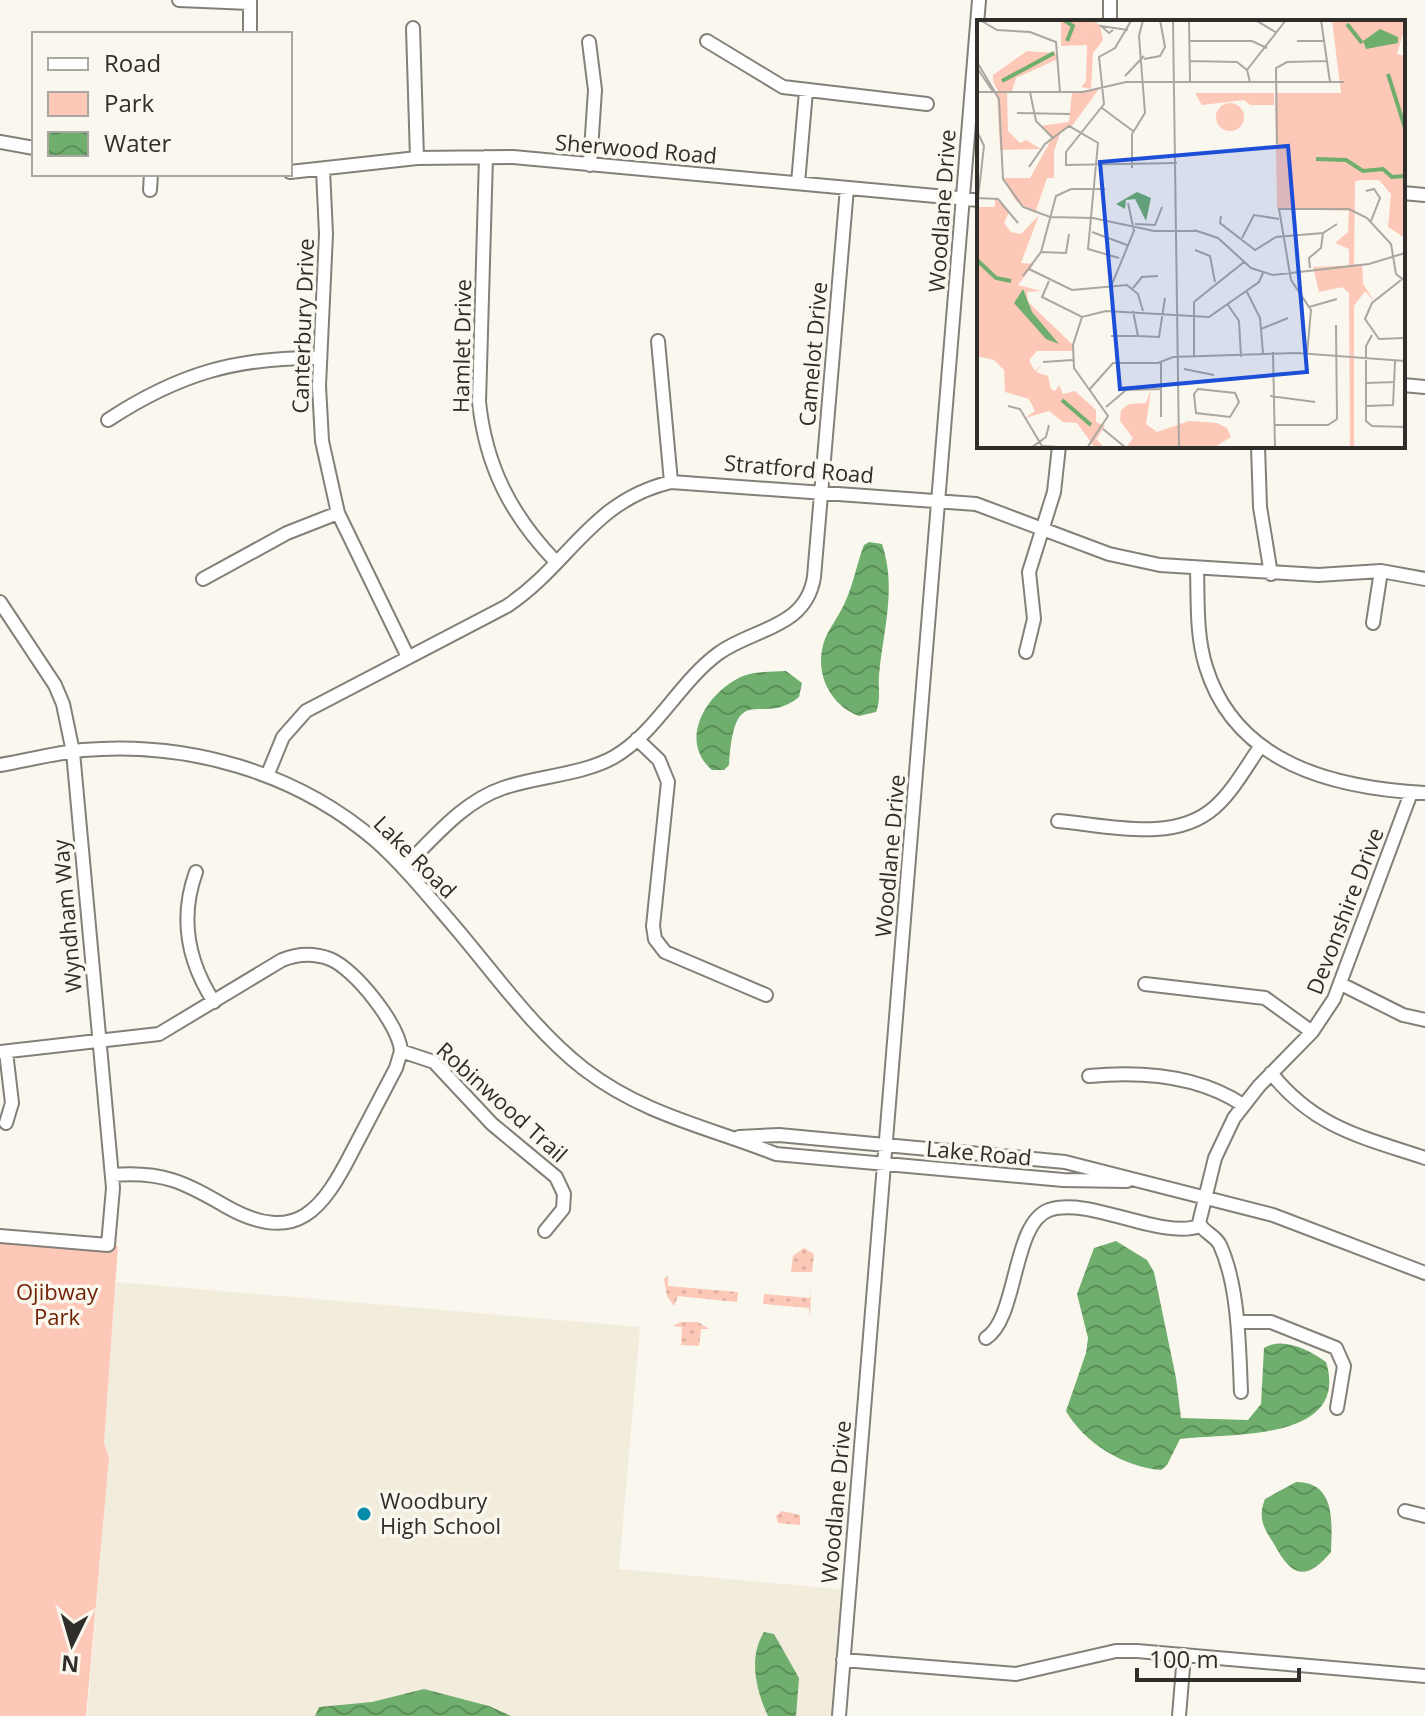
<svg xmlns="http://www.w3.org/2000/svg" width="1425" height="1716" viewBox="0 0 1425 1716" font-family="'Open Sans',sans-serif">
	<defs>
		<pattern id="grass-dots" width="8" height="8" patternUnits="userSpaceOnUse" patternTransform="scale(2)"><rect width="8" height="8" fill="#fdc8b7"/><path d="M2 2h.1M6 6h.1" fill="none" stroke="#d9ac9e" stroke-width="1.8" stroke-linecap="round"/></pattern>
		<pattern id="water-waves" width="16" height="10" patternUnits="userSpaceOnUse" patternTransform="scale(2)"><rect width="16" height="10" fill="#6fae6c"/><path d="M0 5q4-4 8 0t8 0" fill="none" stroke="#5c8e59"/></pattern>
	</defs>
	<rect width="100%" height="100%" fill="#faf7ef"/>
	<path fill="#f1ecdc" d="M116,1282l524,45 -21,242 230,21 -10,126h-752l22,-258 -5,-15z"/>
	<path fill="url(#grass-dots)" d="M804,1248l10,6 -2,18h-21l2,-16z
		M668,1276v10l70,6 -1,10 -59,-6 -4,10 -7,-10 -3,-17z
		M811,1289l-1,30 -1,-11 -46,-4 1,-10 46,4z
		M681,1322h17l11,7h-8l-2,17 -18,-1 1,-18 -9,-1z
		M782,1511l18,4v10l-22,-2 -2,-7z"/>
	<path fill="#fdc8b7" d="M0,1236l118,10 -14,197 5,15 -23,258h-86z"/>
	<path fill="url(#water-waves)" d="M869,542l13,2c15,45 1,86 -3,131 -1,13 2,26 -3,37l-17,4c-30,-11 -46,-45 -34,-77 6,-14 16,-26 21,-39 8,-18 11,-37 18,-55z
		M786,671l16,12 -3,14c-39,32 -64,-21 -70,68l-5,5h-12c-34,-29 -6,-75 25,-91 14,-8 33,-7 49,-8z
		M1116,1241l31,19 7,12 22,106 5,40 67,2 13,-16 3,-56c18,-12 46,2 62,14 25,81 -100,71 -146,77l-13,26 -6,5c-37,-3 -77,-27 -95,-59l20,-58 2,-15 -11,-44 17,-46z
		M1296,1482c40,0 36,40 35,70 -21,25 -36,28 -53,-1 -11,-20 -22,-29 -13,-52z
		M764,1632l10,2 25,44 -3,38h-28c-12,-26 -20,-58 -4,-84z
		M424,1689l65,17 22,10h-196l4,-9 53,-5z"/>
	<g fill="none" stroke-linecap="round" stroke-linejoin="round">
		<defs>
			<path id="minor" d="M179,0l71,3
				M250,0v34
				M1110,0v22
				M413,28l4,130
				M707,41l76,46 144,17
				M589,42l6,48 -5,75
				M0,142l34,6
				M486,157l-7,245c7,65 32,113 77,160
				M323,170l3,64 -7,152 3,55 16,72 70,144
				M290,172l127,-14 96,-1 466,43
				M798,183l8,-92
				M150,190l1,-16
				M1403,193l22,2
				M658,341l13,141
				M1403,385l22,2
				M108,420c70,-46 128,-63 212,-62
				M1258,446l2,61 11,67
				M1197,569c1,32 -1,66 9,98 30,97 128,121 219,126
				M203,579l84,-46 51,-20
				M0,602l55,83 8,19 10,48 40,436 -5,57 -108,-9
				M1373,623l8,-52
				M1026,652l8,-33 -5,-47 25,-80 5,-46
				M637,739l22,21 9,22 -15,144 2,13 10,13 101,43
				M0,765c28,-5 56,-12 83,-15 105,-9 213,22 293,91 29,26 53,56 78,85 41,48 80,104 130,143 60,46 124,58 192,85l287,26 64,1
				M267,776l16,-39 23,-26 201,-105c63,-42 84,-105 164,-124l305,22 133,50 51,11 158,10 63,-4 44,8
				M1058,821c49,4 116,23 157,-14 18,-16 31,-40 45,-60
				M403,868c30,-29 59,-66 100,-80 35,-12 79,-13 111,-31 43,-25 65,-75 105,-104 35,-25 87,-25 95,-76l33,-389
				M196,872c-17,47 -8,90 18,130
				M1145,984l120,14 47,34
				M1341,984l62,31 22,5
				M0,1052l159,-18 123,-74c15,-6 32,-7 48,-1 25,10 69,66 71,92l33,11 58,62 64,53 8,17 -1,15 -18,22
				M1271,1073c44,55 91,64 154,85
				M1089,1076c53,-5 109,-1 154,29
				M6,1123l6,-20 -6,-51
				M739,1137l40,-2 286,27 208,53 152,58
				M112,1175c51,-4 72,7 115,32 70,39 96,2 126,-57 14,-27 29,-55 43,-82l5,-17
				M1237,1322h34l65,26 8,18 -7,42
				M986,1338c32,-20 26,-115 63,-128 40,-14 111,30 151,16
				M1241,1392c-2,-45 -2,-105 -21,-147 -5,-10 -16,-12 -21,-22l16,-65 19,-40 25,-32 53,-54 22,-33 77,-206
				M1405,1511l20,5
				M843,1660l173,14 100,-23h21l288,25
				M839,1716l140,-1716
				M1179,1716l5,-61"/>
		</defs>
		<use href="#minor" stroke="#838079" stroke-width="16"/>
		<use href="#minor" stroke="#fff" stroke-width="12"/>
	</g>
	<circle fill="#078bab" stroke="#faf7ef" stroke-width="3" cx="364" cy="1514" r="8"/>
	<g text-anchor="middle" stroke-width="7" stroke-linejoin="round" paint-order="stroke">
		<g font-size="22" fill="#2f2e2a" stroke="#faf7ef">
			<text transform="translate(636 149) rotate(5)" y="8">Sherwood Road</text>
			<text transform="translate(942 211) rotate(-86)" y="8">Woodlane Drive</text>
			<text transform="translate(303 326) rotate(-88)" y="8">Canterbury Drive</text>
			<text transform="translate(462 346) rotate(-89)" y="8">Hamlet Drive</text>
			<text transform="translate(813 354) rotate(-85)" y="8">Camelot Drive</text>
			<text transform="translate(799 469) rotate(5)" y="8">Stratford Road</text>
			<text transform="translate(890 856) rotate(-85)" y="8">Woodlane Drive</text>
			<text transform="translate(415 857) rotate(45)" y="8">Lake Road</text>
			<text transform="translate(1345 911) rotate(-69)" y="8">Devonshire Drive</text>
			<text transform="translate(67 916) rotate(-95)" y="8">Wyndham Way</text>
			<text transform="translate(502 1102) rotate(42)" y="8">Robinwood Trail</text>
			<text transform="translate(979 1153) rotate(5)" y="8">Lake Road</text>
			<text transform="translate(836 1502) rotate(-85)" y="8">Woodlane Drive</text>
		</g>
		<g font-size="22" fill="#712306" stroke="#faf7ef">
			<text x="57" y="1300">Ojibway<tspan x="57" dy="25">Park</tspan></text>
		</g>
		<g font-size="22" fill="#2f2e2a" stroke="#faf7ef" text-anchor="start">
			<text x="380" y="1509">Woodbury<tspan x="380" dy="25">High School</tspan></text>
		</g>
	</g>
	<g transform="translate(977 20)">
		<rect width="428" height="428" fill="#faf7ef"/>
		<path d="M50,31l25,2 -59,28v-6zM337,141l51,19 -10,1 -1,83 8,1 1,19 11,17 -9,-10 -11,15v142h-4l-1,-155 -7,-6 -18,3 25,-18v-23l-14,-6 13,-11 1,-22z" fill="#fdc8b7"/>
		<path d="M84,0l10,6 -1,12 13,-4 11,-14 6,6 3,14 -10,13 -2,36 -10,-2 5,-6 1,-36 -26,1zM77,31l4,8 -42,19 -4,13h-14l-5,-10zM20,72h10l1,39 12,12 6,-3 15,9 -41,1zM218,73h79v12h-24l-6,-5 -42,5z" fill="#fdc8b7"/>
		<path d="M87,0h30l-11,14 -13,4 1,-12z" fill="#fdc8b7"/>
		<path d="M355,0h70l3,7 -8,27 8,2v182l-17,-11 3,-33 -12,-14h-24l-1,31 -77,-2 -2,-116h66zM122,69l-27,37 -11,5 -7,20v27h-7l-12,35 -19,-12 -14,-23h28l22,-40 -12,-12 29,-4 3,-30zM239 97a14 14 0 1 1 28 0a14 14 0 1 1-28 0ZM18,178l14,14 -5,11 7,9 10,2 18,-19 -18,48 13,1 -16,21 23,6 -14,1 1,10 45,43 -1,6h-35l-8,9 6,11 7,-6 -6,7 12,4 3,13 4,2 4,-6 4,9 12,-3 21,19v12l9,4 -9,13 9,9h-10l-18,-25 -14,-1 -14,-11 -24,7 10,-7 -6,-12 -24,-7 -1,-22 -10,-10 -17,-4v-149h18zM385,245l1,19 11,17 -8,-10 -7,6 -17,-10 -23,5 -6,-25zM174,369l-5,35 11,8 32,-11 28,2 10,5 4,9 -18,11h-87l7,-10 -13,-17 1,-11 8,-6 17,-1z" fill="#fdc8b7"/>
		<path d="M403,9l18,8v6l-32,6 -3,-8zM160,172l14,6 -5,23 -11,-22 -9,1 -1,9 -9,-5zM46,269l9,23 27,32 -13,-5 -32,-36z" fill="#6fae6c"/>
		<path fill="none" stroke="#6fae6c" stroke-width="4" d="M87,0l9,6 -6,15M370,4l15,19M411,54l17,54M25,61l52,-28M339,139l30,1 17,11 20,-2 9,8 13,-1M0,240l19,18 15,3M85,380l29,25"/>
		<path fill="none" stroke="#a9a7a0" stroke-width="2" d="M3,0l17,10 33,2 26,10 4,50M196,0l6,428M212,0l1,62M240,0l40,1 20,12M311,0l33,1M344,0l9,62M154,1l-16,27 -16,9 5,47 -38,48v13l111,-2M136,10l-4,3 -8,-7 27,4M212,21h63l15,7M320,21h27M167,39l16,-3 5,-9 -5,-27M212,41l48,1 10,8 3,12M0,42l22,37 4,80 20,28 27,10 43,1 61,13h43M0,48l17,25M270,50l39,-50M148,56l19,-20M0,72h106l43,-10h218M53,72l6,29 17,17M125,88l31,23M40,93l53,1M0,111l7,15 -7,61M300,124l-1,-76 11,-6 40,-1M52,147l16,-23 24,-18 29,17 -10,106 31,9M155,148v-34l13,-21 -6,-77 4,-16M389,171l8,-2 6,9 -9,23M1,178l20,1 20,24M244,196l-1,7 35,27 21,-13 47,-4 14,-9M158,204l20,1 7,-18M217,210l24,8 33,30 22,7 96,-11 36,-11M115,212l35,13M265,218l12,-23 25,4M218,230l15,6 5,26M64,232l25,1 3,-19M333,248l-1,-10 12,-10 2,-15M52,249l43,21 55,-5 11,9 5,17M46,256l18,-24 15,-56 15,-7h34M424,260l-29,23 -7,16 14,20 26,-1M72,261l-7,16 40,20 24,-6 103,6 50,-35 4,-9M135,264l22,-53 -6,-28M156,268l9,-11 16,-1M269,270l14,28 3,35M251,285l11,16 2,36M332,287l28,-8M156,291l5,25 21,1 6,-39M105,297l-9,28 1,23 34,48 -21,32M284,309l27,-11M395,315l-6,11v75l6,5 33,1M134,316h27M296,332l2,96M330,334l4,-44 -20,-30 -12,-71h70l18,9 24,26 5,30 9,7M217,337v-55l50,-40M66,342l30,-2M207,349l30,6M389,363l29,-1M221,369l37,4 4,9 -9,15 -34,-4 -2,-19zM112,370l24,-27h45l15,-6 124,-4 108,8M293,376l45,6M31,386l12,3 22,37 34,2M389,386l27,-1 2,-44M129,387l20,-17 36,-1M184,397v-54M298,405h53l9,-6 -1,-94M126,409l23,19M54,428l15,-11 3,-12"/>
		<path fill="#1d4ed8" fill-opacity="0.15" stroke="#1d4ed8" stroke-width="4" d="M311,126l19,226 -187,17 -20,-227z"/>
		<rect width="428" height="428" fill="none" stroke="#2f2e2a" stroke-width="4"/>
	</g>
	<rect x="32" y="32" width="260" height="144" fill="#faf7ef" stroke="#a9a7a0" stroke-width="2"/>
	<rect x="48" y="58" width="40" height="12" fill="#ffffff" stroke="#a9a7a0" stroke-width="2"/>
	<text x="104" y="72" font-size="24" fill="#2f2e2a">Road</text>
	<rect x="48" y="92" width="40" height="24" fill="#fdc8b7" stroke="#a9a7a0" stroke-width="2"/>
	<text x="104" y="112" font-size="24" fill="#2f2e2a">Park</text>
	<rect x="48" y="132" width="40" height="24" fill="url(#water-waves)" stroke="#a9a7a0" stroke-width="2"/>
	<text x="104" y="152" font-size="24" fill="#2f2e2a">Water</text>
	<g transform="translate(72 1644) rotate(185)" stroke="#faf7ef" stroke-width="6" paint-order="stroke">
	<path d="M0-6L14 30L0 20L-14 30Z" fill="#2f2e2a"/>
	<text y="-12" font-size="22" font-weight="bold" text-anchor="middle" fill="#2f2e2a">N</text>
	</g>
	<path d="M1137 1668v12h162v-12" fill="none" stroke="#2f2e2a" stroke-width="4"/>
	<text x="1149" y="1668" font-size="24" fill="#2f2e2a" stroke="#faf7ef" stroke-width="6" paint-order="stroke">100 m</text>
</svg>
